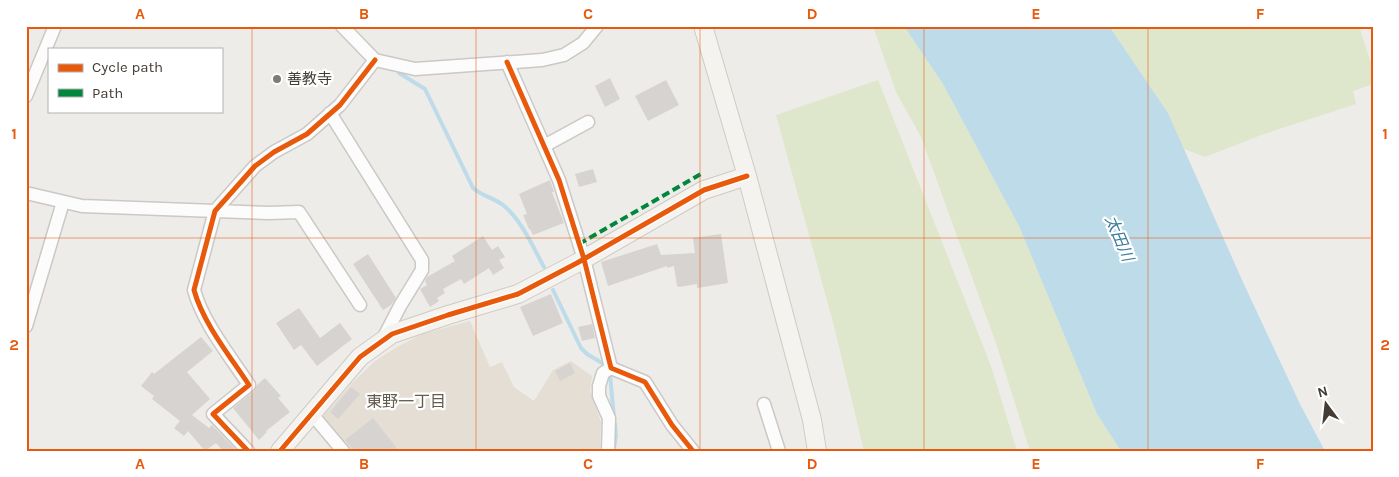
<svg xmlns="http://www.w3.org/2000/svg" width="1399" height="477" viewBox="0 0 1399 477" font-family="Karla,'Noto Sans JP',sans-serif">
	<rect width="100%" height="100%" fill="#eeece9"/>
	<path fill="#e4ded5" d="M470,321l20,46 12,-5 12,25 20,14 19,-31 18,-9 21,15 -2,15 11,31 -1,29h-252l-25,-31 1,-5 28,-32 23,-22 22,-14 25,-13z"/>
	<path fill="#dee6cb" d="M873,26h31l39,58 76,142 78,188 24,37h-91l-33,-105 -76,-209 -25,-45z
		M1109,26h250l14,44v14l-20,7 3,13 -92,30 -59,23 -21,-8 -16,-36z
		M878,80l113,286 26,85h-153l-30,-125 -58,-211z"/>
	<path fill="#bddbe9" d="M904,26h205l59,87 74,167 58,124 25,47h-204l-24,-37 -78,-188 -76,-142z"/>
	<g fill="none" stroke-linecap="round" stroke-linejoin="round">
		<path stroke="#bddbe9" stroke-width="4" d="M399,73l26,16 48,99c9,8 21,10 30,17 18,14 30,42 41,62
			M553,290l28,58 6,6 15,9
			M610,375l4,42
			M614,448l2,-12 -1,-12"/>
	</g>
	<path fill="#d6d3d0" d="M610,78l10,21 -15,8 -10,-21z
		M666,80l13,25 -31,16 -13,-25z
		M593,169l4,13 -18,5 -4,-13z
		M550,180l4,12h-2l12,31 -31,12 -3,-6h-1l-6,-14 4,-1 -8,-20z
		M721,234l7,49 -31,5v-4l-18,3 -2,-1 -3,-20 -7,2v-2l-59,20 -7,-24 56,-18 4,11 34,-2 -2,-15z
		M483,236l9,14 6,-4 7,11 -6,3 5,8 -11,7 -4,-7 -25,16 -3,-5 -18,10 2,4 -8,5 2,3 -9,6 -10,-18 7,-4 -2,-4 2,-4 28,-16 -3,-5z
		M368,254l28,44 -5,7 -8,5 -30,-46z
		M551,294l12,29 -30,13 -13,-29z
		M299,308l21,30 20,-15 12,16 -35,27 -16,-21 -7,5 -18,-27z
		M592,324l3,14 -13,3 -4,-14z
		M201,337l12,14 -26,21 23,27 -18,16 17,13 3,-3 25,26h-14l-7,-8 -11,8 -17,-20 -4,5 -10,-8 6,-7 -28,-22 2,-3 -13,-10 11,-14 2,2z
		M570,363l5,10 -15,8 -5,-10z
		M265,378l16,18 -3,2 12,14 -24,19 1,1 -8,8 -26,-32 21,-17 3,-6z
		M351,387l9,7 -22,25 -8,-7z
		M373,418l26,33h-45l-9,-11z"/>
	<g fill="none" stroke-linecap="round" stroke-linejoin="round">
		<defs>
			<path id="street" d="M342,26l33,34 40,9 127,-9 22,-5 19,-12 14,-17
				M507,62l52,118 25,79 27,109 34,14 27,43 21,26
				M26,96l29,-70
				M330,113l92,147v10l-22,36 -17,33
				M544,146l44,-24
				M26,193l56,13 187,7 30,-1 61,93
				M26,326l37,-124
				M764,404l15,47
				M311,413l32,38
				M248,451l-35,-37 36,-29c-19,-29 -46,-62 -55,-95l21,-79 40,-45 19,-14 33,-18 33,-29 35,-45
				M608,451l1,-33 -10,-22v-10l4,-13 8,-5"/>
			<path id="secondary" d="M703,26l44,150 65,244 5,31
				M280,451l80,-94 32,-23 56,-19 70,-21 59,-31 127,-73 43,-14"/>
		</defs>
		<use href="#street" stroke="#cbc8c5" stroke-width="15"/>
		<use href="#secondary" stroke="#cfcbc3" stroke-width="20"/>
		<use href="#street" stroke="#fcfcfc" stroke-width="12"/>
		<use href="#secondary" stroke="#f5f3ef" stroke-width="18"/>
		<path stroke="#00873e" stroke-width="4" stroke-dasharray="8 4" stroke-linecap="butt" d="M579,244l122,-70"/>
		<defs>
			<path id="cycleway" d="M507,62l52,118 25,79 27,109 34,14 27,43 21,26
				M248,451l-35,-37 36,-29c-19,-29 -46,-62 -55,-95l21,-79 40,-45 19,-14 33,-18 33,-29 35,-45
				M280,451l80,-94 32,-23 56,-19 70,-21 59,-31 127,-73 43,-14"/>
		</defs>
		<use href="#cycleway" stroke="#fff" stroke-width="8"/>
		<use href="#cycleway" stroke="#e8590c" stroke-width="5"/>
	</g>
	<path fill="none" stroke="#e8590c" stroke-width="1" stroke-opacity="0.55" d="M252,26v425M476,26v425M700,26v425M924,26v425M1148,26v425M26,238h1347"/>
	<circle fill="#7f7a75" stroke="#fff" stroke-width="2" cx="277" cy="79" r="5"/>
	<g text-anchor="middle" stroke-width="4.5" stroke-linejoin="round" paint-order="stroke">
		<g font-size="15" fill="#433d36" stroke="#fff" text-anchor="start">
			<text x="287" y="84">善教寺</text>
		</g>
		<g font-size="16" font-style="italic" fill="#387b9d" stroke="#fff">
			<text transform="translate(1120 238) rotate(67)" y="6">太田川</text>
		</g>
		<g font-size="16" fill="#655a4e" stroke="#fff">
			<text x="406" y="407">東野一丁目</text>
		</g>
	</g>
	<rect width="1399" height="477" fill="none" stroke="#ffffff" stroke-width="55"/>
	<rect x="48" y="48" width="175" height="65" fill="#ffffff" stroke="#b4b1af"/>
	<rect x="58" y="64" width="25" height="8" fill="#e8590c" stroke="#b4b1af"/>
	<text x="92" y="72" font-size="15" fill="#433d36">Cycle path</text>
	<rect x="58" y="89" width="25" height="8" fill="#00873e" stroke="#b4b1af"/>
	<text x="92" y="98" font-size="15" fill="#433d36">Path</text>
	<g transform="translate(1326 404) rotate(345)" stroke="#ffffff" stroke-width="4" paint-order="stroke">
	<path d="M0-4L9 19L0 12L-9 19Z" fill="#433d36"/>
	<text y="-8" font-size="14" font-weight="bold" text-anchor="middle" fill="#433d36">N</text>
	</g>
	<rect x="28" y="28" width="1344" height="422" fill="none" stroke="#e8590c" stroke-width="2"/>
	<g font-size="16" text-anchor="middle" font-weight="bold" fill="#e8590c">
		<text x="140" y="19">A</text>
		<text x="364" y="19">B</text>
		<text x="588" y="19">C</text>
		<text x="812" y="19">D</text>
		<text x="1036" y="19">E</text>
		<text x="1260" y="19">F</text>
		<text x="14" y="139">1</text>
		<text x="1385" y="139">1</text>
		<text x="14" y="350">2</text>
		<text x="1385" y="350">2</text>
		<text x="140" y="469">A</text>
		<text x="364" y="469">B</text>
		<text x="588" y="469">C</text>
		<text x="812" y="469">D</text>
		<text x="1036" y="469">E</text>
		<text x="1260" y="469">F</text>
	</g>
</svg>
